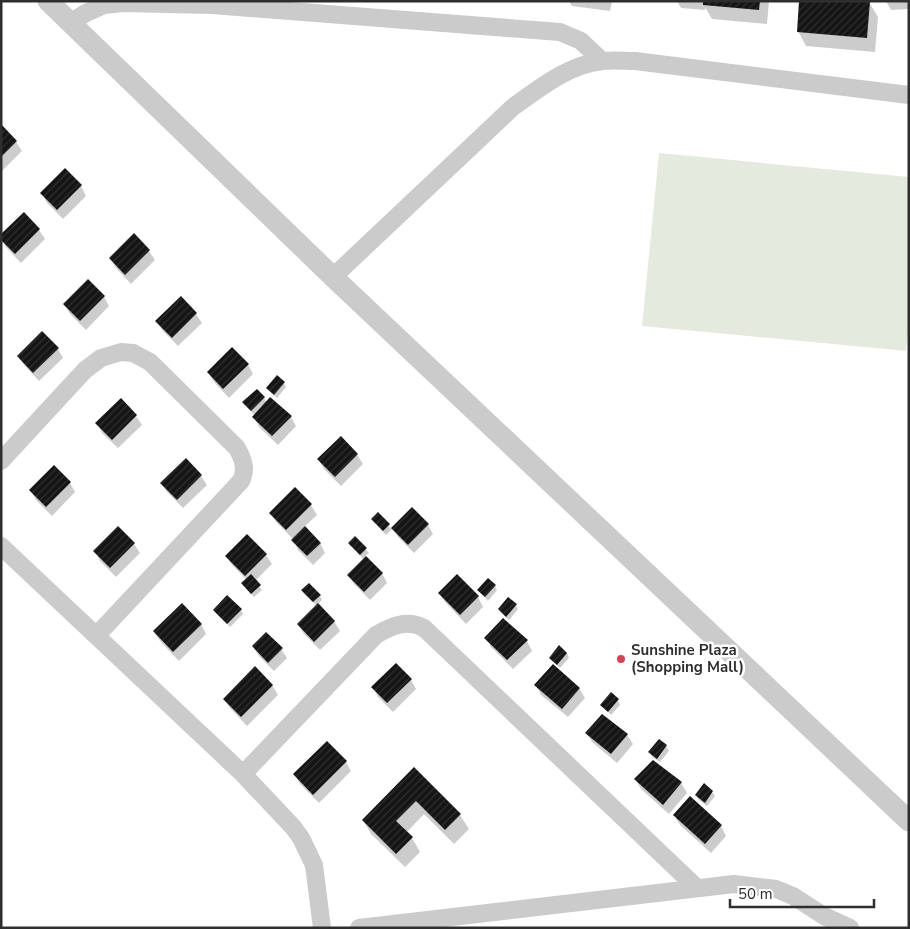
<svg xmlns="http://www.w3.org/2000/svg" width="910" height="929" viewBox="0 0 910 929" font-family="'Nunito Sans',sans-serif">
	<defs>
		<pattern id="building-hatch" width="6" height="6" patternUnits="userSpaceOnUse" patternTransform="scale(1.25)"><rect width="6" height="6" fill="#151515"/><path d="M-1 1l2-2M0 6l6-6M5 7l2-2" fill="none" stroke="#2f2f2f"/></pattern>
	</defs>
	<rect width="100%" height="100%" fill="#fff"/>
	<path fill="#e5eade" d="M659,153l250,24v144l-3,30 -264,-25z"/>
	<path fill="#0003" d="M569,1h43l-2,10 -38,-5z
		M677,1h92l-2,23 -55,-5 -7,-12v3l-24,-2z
		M886,1h23v8l-18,1z
		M869,2l9,15 -3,35 -69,-6 -8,-15z
		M1,126l15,16 6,9 -21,21z
		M65,170l16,16 5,10 -23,23 -16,-16 -5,-10z
		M24,214l15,16 6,9 -24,24 -15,-16 -5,-8z
		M134,235l15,16 6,9 -24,24 -15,-16 -6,-10z
		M104,297l5,9 -23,24 -16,-16 -6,-10z
		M181,298l15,16 6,9 -24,23 -16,-16 -5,-9z
		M58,349l5,9 -24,23 -15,-16 -6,-9z
		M248,365l5,9 -24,24 -15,-16 -6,-10z
		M284,383l2,4 -9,11 -10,-10z
		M264,398l3,5 24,14 5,9 -18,19 -19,-18 -5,-10 1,-1 -11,-13z
		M136,416l6,9 -24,23 -16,-15 -5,-10z
		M357,455l6,9 -22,22 -17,-17 -6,-10z
		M201,476l6,9 -24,23 -16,-16 -5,-9z
		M70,483l5,9 -23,24 -16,-16 -6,-10z
		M295,489l16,16 6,10 -13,12 16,16 5,10 -12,12 -15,-15 -5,-11 -17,-17 -5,-9z
		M412,508l16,17 5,9 -19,19 -16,-16 -5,-9 -7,7 -14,-16 6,-6 13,16z
		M247,536l19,19 6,9 -17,17 7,9 -8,7 -8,-9 1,-8 -15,-15 -6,-9z
		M355,537l14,16 -4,3 17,17 5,10 -17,17 -16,-16 -6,-9 16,-15 -15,-17z
		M134,544l6,9 -24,24 -16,-16 -5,-10z
		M457,576l21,21 5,10 -17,17 -21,-22 -6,-9z
		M495,586l2,4 -9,11 -10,-11z
		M305,594l15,2 2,4 -4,4 16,17 6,10 -20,19 -16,-16 -6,-10 19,-18z
		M516,605l2,4 -9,11 -10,-10z
		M214,610h27l2,4 -13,13z
		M503,619l24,22 5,10 -19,18 -22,-22 -5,-9z
		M201,624l5,10 -27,27 -19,-20 -6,-9z
		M253,647l28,2 6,9 -13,13 -15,-15z
		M567,653l2,5 -9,10 -10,-10z
		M411,680l5,9 -23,23 -15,-15 -5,-10z
		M272,685l6,10 -31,31 -17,-18 -6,-9z
		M536,685l43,3 6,10 -17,19 -27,-22z
		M618,700l2,5 -9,10 -9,-10z
		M587,733l40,2 6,9 -16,19 -25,-21z
		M659,741l7,5 3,5 -9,11 -8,-5 -2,-5z
		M346,762l5,9 -32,32 -19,-19 -5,-9z
		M653,762l28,21 6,10 -18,21 -28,-25 -5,-9z
		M414,769l46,46 9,14 -15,15 -30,-30 -18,19 6,5 8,14 -15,15 -34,-33 -8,-14z
		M712,792l3,4 -8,10 -8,-6 -3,-5z
		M674,815l47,11 5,10 -15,17 -31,-28z"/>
	<path fill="url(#building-hatch)" d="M703,1h57l-1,9 -56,-5z
		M799,1h71l-3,37 -70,-6z
		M1,124l16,17 -16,16z
		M65,168l17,17 -25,25 -17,-17z
		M24,212l16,17 -25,25 -14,-14v-6z
		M134,233l16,17 -25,25 -16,-17z
		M88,279l17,17 -25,25 -17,-17z
		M181,296l16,17 -25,25 -17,-17z
		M42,331l17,17 -26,25 -16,-17z
		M232,347l17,17 -26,25 -16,-17z
		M277,375l8,7 -11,13 -8,-7z
		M257,389l8,8 -14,14 -9,-9z
		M270,397l22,19 -20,20 -20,-19z
		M121,398l16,17 -25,25 -17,-17z
		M341,436l17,18 -23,23 -18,-18z
		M186,458l16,17 -25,25 -17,-17z
		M54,465l17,17 -25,25 -17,-17z
		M295,487l17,17 -26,26 -17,-17z
		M412,507l17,17 -21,21 -17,-17z
		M378,512l12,12 -7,7 -12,-12z
		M118,526l17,17 -25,25 -17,-17z
		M305,526l16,17 -14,13 -16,-16z
		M247,534l20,20 -22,22 -20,-20z
		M355,536l12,12 -7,7 -12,-12z
		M366,556l17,17 -19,19 -17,-17z
		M251,574l10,11 -10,9 -10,-11z
		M457,574l22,22 -19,19 -22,-22z
		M488,578l8,7 -11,12 -8,-7z
		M309,583l12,12 -8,7 -12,-12z
		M227,595l15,14 -15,15 -14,-14z
		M508,597l9,7 -11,13 -8,-8z
		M182,603l20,21 -29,28 -20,-21z
		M318,603l17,18 -21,21 -17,-18z
		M503,618l25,22 -21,20 -23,-22z
		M266,632l17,16 -15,15 -16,-17z
		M559,645l8,8 -10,12 -8,-7z
		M396,663l16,16 -25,24 -16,-16z
		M553,664l27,24 -18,21 -28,-24z
		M255,666l18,19 -32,32 -18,-18z
		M611,692l8,7 -11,13 -8,-7z
		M602,714l26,20 -17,20 -26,-21z
		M659,739l8,6 -10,14 -9,-7z
		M327,741l20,20 -34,34 -20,-21z
		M653,760l29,22 -19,23 -29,-26z
		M414,767l47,47 -16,16 -29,-29 -20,20 17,16 -17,17 -34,-34z
		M704,783l9,8 -8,12 -10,-8z
		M690,796l32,29 -17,19 -32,-29z"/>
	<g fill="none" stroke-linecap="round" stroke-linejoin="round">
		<path stroke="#cbcbcb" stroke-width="18" d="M70,23l16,-10 18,-8 19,-2 89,2 348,27 21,9 21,20
			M333,277l180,-170c27,-19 56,-43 90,-46 11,-1 22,0 32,0l274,34
			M1,461l84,-91 16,-12 20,-6 12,1 17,9 87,86c6,11 10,21 4,33l-144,154
			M1,546l242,228 50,53 8,11 13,27 8,63
			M243,774l133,-139c15,-9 31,-16 48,-7l272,259
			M359,928l375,-44 42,5 17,7 31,20 26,12"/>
		<path stroke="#cbcbcb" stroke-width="21" d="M48,1l285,276 576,544"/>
	</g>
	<circle fill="#d24453" stroke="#fff" stroke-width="2" cx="621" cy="659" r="5"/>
	<g text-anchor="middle" stroke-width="5" stroke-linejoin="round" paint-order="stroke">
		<g font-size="15" font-weight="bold" fill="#2e2e2e" stroke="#fff" text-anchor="start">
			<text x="631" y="655">Sunshine Plaza<tspan x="631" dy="17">(Shopping Mall)</tspan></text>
		</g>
	</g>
	<rect width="910" height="929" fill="none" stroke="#2e2e2e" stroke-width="5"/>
	<path d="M730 899v8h144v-8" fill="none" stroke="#2e2e2e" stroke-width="2.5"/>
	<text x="738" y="899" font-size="15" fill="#2e2e2e" stroke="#ffffff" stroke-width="4" paint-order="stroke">50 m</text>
</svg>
